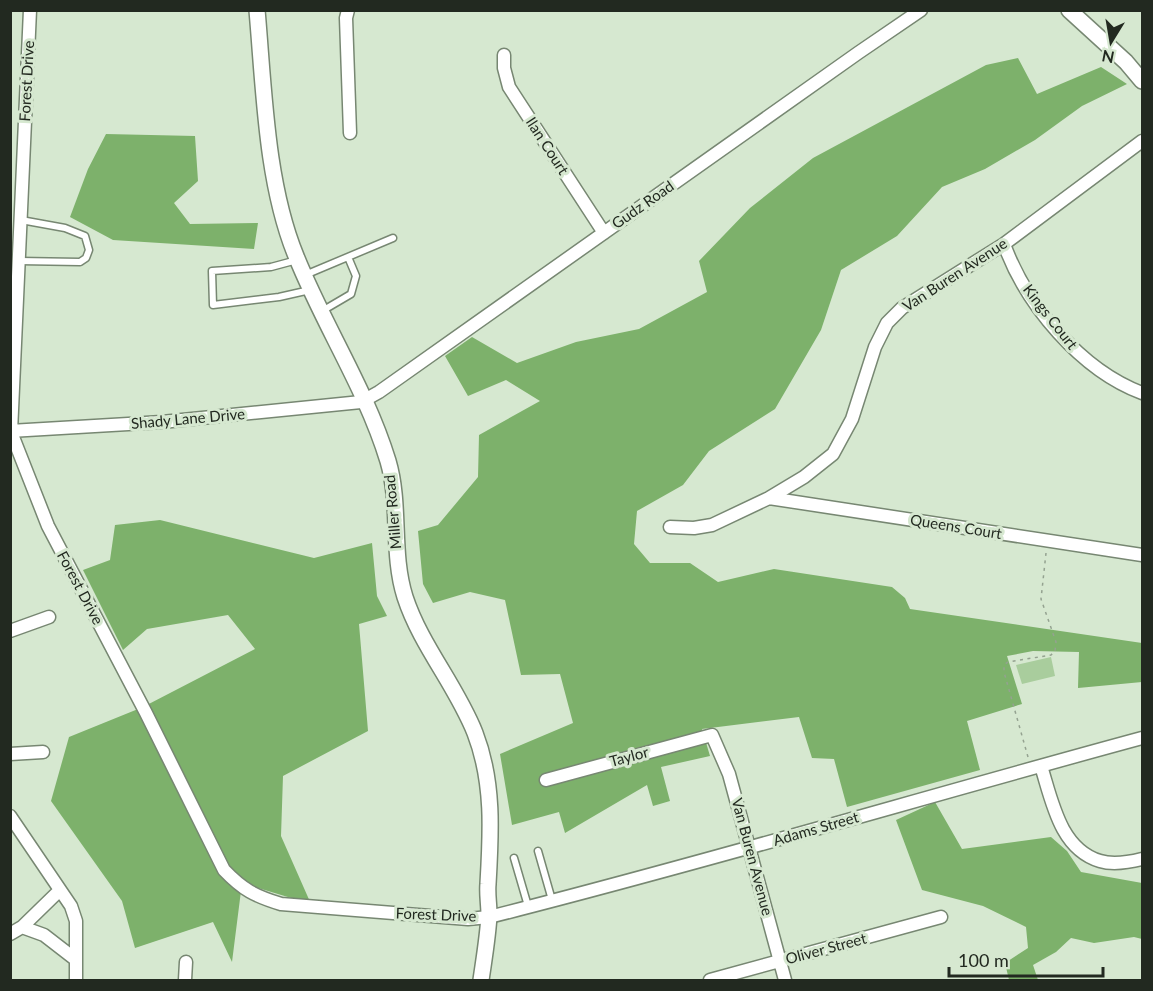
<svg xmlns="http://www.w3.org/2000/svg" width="1153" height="991" viewBox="0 0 1153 991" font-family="Lato,sans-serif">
	<rect width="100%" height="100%" fill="#d6e8d0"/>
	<path fill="#a9cd9d" d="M1051,657l4,19 -33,8 -6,-19z"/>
	<path fill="#7db16b" d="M1018,58l19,36 64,-27 26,17 -45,22 -47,34 -50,29 -43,18 -45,49 -56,34 -20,60 -46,79 -66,42 -26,34 -46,26 -3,33 16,19h40l28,19 56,-13 118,18 13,11 5,11 232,34v39l-64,6 1,-36 -46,-1 -26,5 15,48 -55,17 13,49 -133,37 -13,-48 -22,-1 -13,-41 -97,12 8,27 -49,11 9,34 -17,5 -6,-21 -82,48 -6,-21 -47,13 -12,-71 73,-31 -13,-49 -39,1 -16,-75 -35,-8 -37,11 -10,-19 -5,-53 20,-6 40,-48 1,-42 61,-34 -34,-21 -38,16 -23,-40 27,-19 45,26 59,-21 63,-13 68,-37 -8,-31 51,-53 63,-50 173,-93z
		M106,134l89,2 3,45 -24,22 16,21 68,-1 -4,26 -141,-9 -43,-23 18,-48z
		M160,520l154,38 58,-15 5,53 10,20 -28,8 9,107 -85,45 -2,60 30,68 -69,-21 -10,79 -19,-40 -78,26 -13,-47 -71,-100 18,-64 74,-30 112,-58 -27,-34 -81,14 -24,21 -40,-80 27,-10 5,-35z
		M935,802l27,47 89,-12 16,14 14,21 61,11v56l-8,-2 -40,6 -23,-5 -15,14 -23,13 5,15h-29l-4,-17 23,-15 -2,-21 -43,-21 -61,-16 -26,-70z"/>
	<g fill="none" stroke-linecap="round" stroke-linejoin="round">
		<defs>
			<path id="service" d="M297,260l-26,7 -59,4 1,34 66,-8 31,-7
				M19,261l61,1 6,-4 3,-8 -4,-14 -20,-8 -44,-8
				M305,275l88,-37
				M322,311l29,-17 5,-18 -8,-19
				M538,851l14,49
				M514,858l14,48"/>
			<path id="minor" d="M30,10l-19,422 37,94 98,187 78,157c19,20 31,26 57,34l187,15 21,-2c219,-55 435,-120 653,-179
				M348,10l-2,8 4,115
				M504,55v13l5,19 95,146
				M1004,244c22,61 77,126 138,149
				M10,431l152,-9 199,-20 18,-10 479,-339 63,-43
				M769,498l373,57
				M670,527l24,1 18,-3 57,-27 35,-21 29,-23 19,-35 23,-72 12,-24 15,-15 102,-64 138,-103
				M10,631l39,-14
				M10,754l33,-2
				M1041,766c11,35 19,83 59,95 13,4 30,1 42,-2
				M546,780l166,-45 17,39 56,206
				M10,816l61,90 5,15v59
				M22,927l22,8 31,24
				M10,934l12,-7 38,-37
				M185,980l1,-18
				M710,980l231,-63"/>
			<path id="tertiary" d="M257,10c7,79 9,173 39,246 28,70 70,133 92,205 13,44 3,92 17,136 16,49 51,88 70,136 19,49 16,100 13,151 -1,10 1,20 1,31 -1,21 -5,44 -8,65
				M1069,10l57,52 16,19"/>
		</defs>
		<use href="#service" stroke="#778772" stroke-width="9"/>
		<use href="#minor" stroke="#778772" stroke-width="15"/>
		<use href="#tertiary" stroke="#778772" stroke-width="18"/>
		<path stroke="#94a290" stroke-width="1.5" stroke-dasharray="3 4.5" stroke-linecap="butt" d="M1028,757l-24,-85v-7l4,-3 43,-7 4,-4 1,-9 -15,-43 5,-46"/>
		<use href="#service" stroke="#fff" stroke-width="6"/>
		<use href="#minor" stroke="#fff" stroke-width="12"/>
		<use href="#tertiary" stroke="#fff" stroke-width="15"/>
	</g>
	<g text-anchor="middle" stroke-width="6" stroke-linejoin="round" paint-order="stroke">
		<g font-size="15" fill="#222920" stroke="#d6e8d0">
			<text transform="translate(27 81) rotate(-87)" y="5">Forest Drive</text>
			<text transform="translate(547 146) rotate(57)" y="5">Ilan Court</text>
			<text transform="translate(643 205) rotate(-35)" y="5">Gudz Road</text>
			<text transform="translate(955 275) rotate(-33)" y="5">Van Buren Avenue</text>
			<text transform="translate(1050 317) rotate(52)" y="5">Kings Court</text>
			<text transform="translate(188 419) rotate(-5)" y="5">Shady Lane Drive</text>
			<text transform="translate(393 512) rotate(-95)" y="5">Miller Road</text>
			<text transform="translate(956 527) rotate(9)" y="5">Queens Court</text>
			<text transform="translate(80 588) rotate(62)" y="5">Forest Drive</text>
			<text transform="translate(629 757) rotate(-15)" y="5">Taylor</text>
			<text transform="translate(816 829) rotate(-16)" y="5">Adams Street</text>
			<text transform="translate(752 857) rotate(75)" y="5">Van Buren Avenue</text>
			<text transform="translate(436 915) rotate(2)" y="5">Forest Drive</text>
			<text transform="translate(826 949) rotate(-15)" y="5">Oliver Street</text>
		</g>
	</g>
	<rect width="1153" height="991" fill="none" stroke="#222920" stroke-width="24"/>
	<g transform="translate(1111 42) rotate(191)" stroke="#d6e8d0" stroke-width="4.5" paint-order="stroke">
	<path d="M0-4.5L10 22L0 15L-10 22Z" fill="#222920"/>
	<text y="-9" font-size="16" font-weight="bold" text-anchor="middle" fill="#222920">N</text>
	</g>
	<path d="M949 967v9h154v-9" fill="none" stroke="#222920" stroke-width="3"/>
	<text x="958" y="967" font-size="18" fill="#222920" stroke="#d6e8d0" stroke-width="4.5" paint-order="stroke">100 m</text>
</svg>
